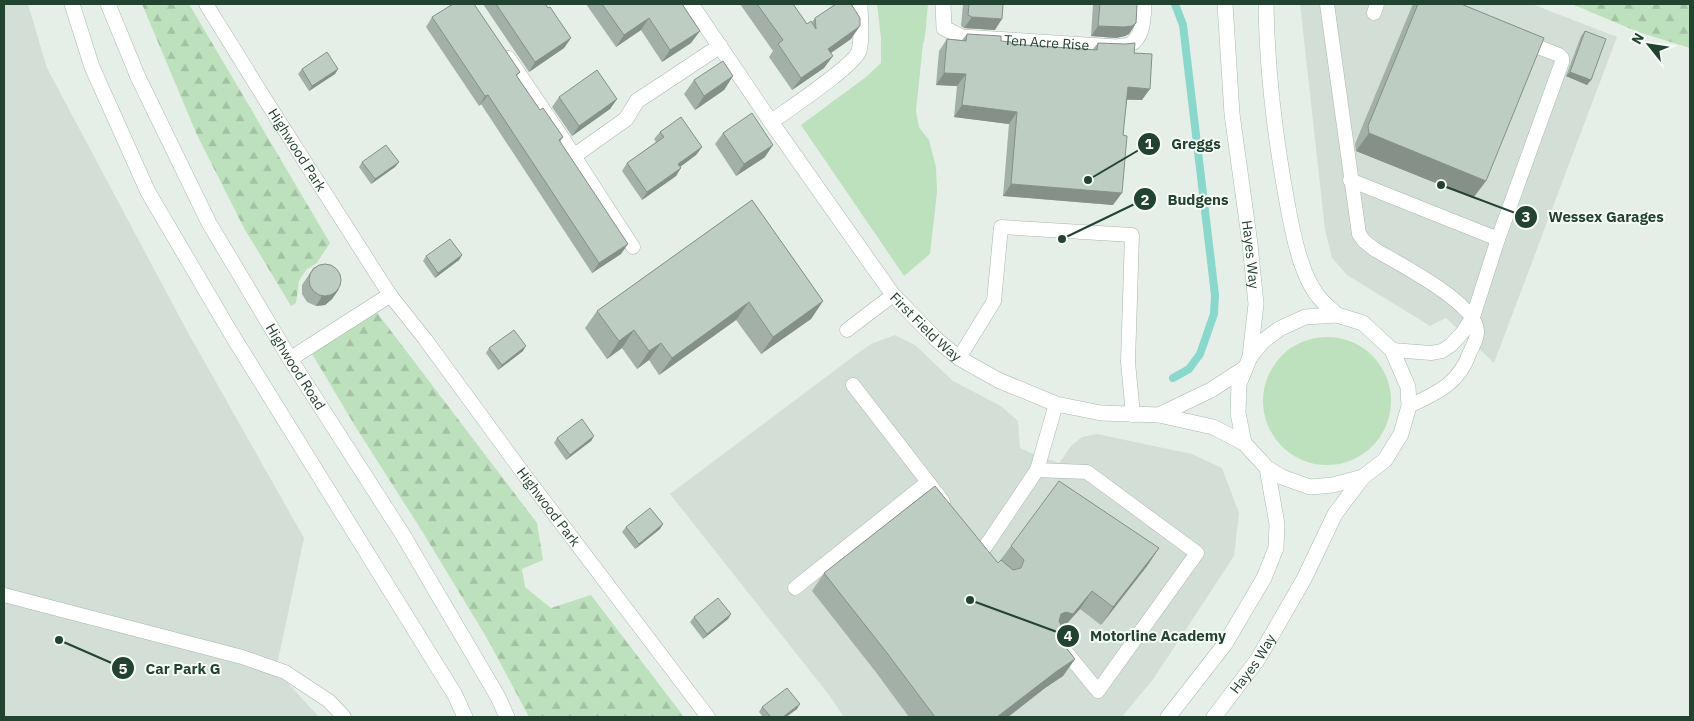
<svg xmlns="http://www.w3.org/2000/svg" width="1694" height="721" viewBox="0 0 1694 721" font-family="'IBM Plex Sans',sans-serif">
	<defs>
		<pattern id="forest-firs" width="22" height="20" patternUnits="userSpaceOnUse" patternTransform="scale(1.25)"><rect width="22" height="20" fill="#bee1bd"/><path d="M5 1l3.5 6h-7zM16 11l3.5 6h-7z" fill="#a3c2a3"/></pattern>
	</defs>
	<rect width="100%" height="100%" fill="#e5efe8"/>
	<path fill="#d3dfd6" d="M4,4h24l19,64 139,261 118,209 -28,132 43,47h-315z
		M1300,4h232l85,33 -123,326 -48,-45 -16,8 -83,-51 -15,-17 -7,-28z
		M895,335l20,10 38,36 48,25 17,15 2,27 21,9 18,6 12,-17 11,-9 15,-3 95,20 30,14 17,45 -5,43 -80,122 -32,39h-278l-15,-22 -159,-201 188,-141 13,-9z"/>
	<path fill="#bee1bd" d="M877,4h51c-1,8 -2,35 -5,40l-7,67 3,16 10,13 7,27 1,25 -7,62 -26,22 -103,-151 65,-48 15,-14v-25z
		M1263 401a64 64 0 1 1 128 0a64 64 0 1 1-128 0Z"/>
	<path fill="url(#forest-firs)" d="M142,4h47l141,239 -13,20 -11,7 -7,11 -3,22 -5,3 -47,-78 -47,-93z
		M1572,4h118v44l-52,-16z
		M372,306l165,217 6,37 -21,9 3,18 26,21 40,-13 93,122h-155l-41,-77 -66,-109 -67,-105 -47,-79z"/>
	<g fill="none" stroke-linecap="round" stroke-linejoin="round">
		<path stroke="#8ad7cc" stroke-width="8" d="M1173,378l16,-9 11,-15 14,-40 1,-19 -32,-270 -8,-21"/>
		<defs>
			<g id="lane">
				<path id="s1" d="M206,4l62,100 122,191 35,44 101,138 182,240"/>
				<path d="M1327,4l32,230 5,7 10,8c23,14 103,54 103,82 1,6 -4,15 -7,21 -11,32 -33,41 -61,54"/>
				<path d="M1374,13l3,-9"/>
				<path d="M574,156l59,91"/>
				<path d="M1350,180l148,59"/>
				<path d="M847,330l46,-35"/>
				<path d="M1392,350l39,3 11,-2 9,-6 12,-13 10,-15 25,-78 64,-177v-4l-3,-3 -36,-14"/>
				<path d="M959,358l35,-57 7,-74 131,8 -4,127 5,53"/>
				<path d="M853,385l75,97 15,20"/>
				<path d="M1037,470l50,2 110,81 -99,138 -36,-44"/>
				<path d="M979,556l58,-86 19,-66"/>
				<path d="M795,588l133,-106"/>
				<path d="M4,595l238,62 43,15 44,29 15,16"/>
			</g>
			<g id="street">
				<path id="s2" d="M691,4l80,118 122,173 44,45 22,18 39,22 58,24 45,9 58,2 54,12 31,16"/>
				<path id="s3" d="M943,4l1,24 18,9 155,10c4,-1 9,-1 12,-2 15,-7 14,-28 15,-41"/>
				<path d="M508,58l66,98 52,-37 11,-18 83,-55"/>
				<path d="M771,122c16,-12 83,-56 88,-71 4,-15 1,-32 1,-47"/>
				<path d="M290,359l100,-64"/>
				<path d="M1159,415l52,-25 34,-22"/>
			</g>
			<g id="secondary">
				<path d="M72,4l20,63 56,125 84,143 223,360 10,22"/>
				<path id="s4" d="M108,4l30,73 71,146 81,136 113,176 95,162 9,20"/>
				<path id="s5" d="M1225,4l7,110 18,130 6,60 -6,53"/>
				<path d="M1266,4c1,66 9,133 21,198 5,27 13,72 31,94 5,7 13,13 19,19"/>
				<path d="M1337,315l26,8 29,27 16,37 1,19 -8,28 -16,26 -22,17 -30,8 -23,2 -28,-10 -15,-9 -23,-25 -6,-30 1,-29 11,-27 13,-16 16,-12 26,-12z"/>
				<path d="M1168,717l57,-73 39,-66 12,-30 1,-24 -10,-56"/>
				<path id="s6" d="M1214,717l44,-58 46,-80 31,-65 28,-37"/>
			</g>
		</defs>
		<use href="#lane" stroke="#a7b8ad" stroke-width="15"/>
		<use href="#street" stroke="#a7b8ad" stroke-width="16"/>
		<use href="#secondary" stroke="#a5bfaf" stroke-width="16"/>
		<use href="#lane" stroke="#fff" stroke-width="14"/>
		<use href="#street" stroke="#fff" stroke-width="15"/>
		<use href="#secondary" stroke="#fff" stroke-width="15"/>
	</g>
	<path fill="#a3b0a7" d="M483,4h62l26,34 -7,10 -35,24z
		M586,4h96l9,39 -29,19 -21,-32 -25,17z
		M740,4h53l14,20 5,-2 3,-4 36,21 -20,14 -7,15 -32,22 -23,-33 4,-6z
		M963,4h40l-8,26 -31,-2 -3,-2z
		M1093,4h44l-1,19 -7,11 -4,2 -9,2 -25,-2z
		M1413,4h48l25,177 -13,17 -117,-47 -1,-7 57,-138z
		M432,17l88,55 -3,4 23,34 23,27 -3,5 61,112 -29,19 -111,-169 -2,2 -53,-79z
		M1585,31l6,49 -4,5 -21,-9 15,-40z
		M967,34l44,10 82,5 5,-6 36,10 8,47h-15l-14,105 -110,-9 6,-72 -55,-7 3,-31 -21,-1 3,-34 8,-12 15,1z
		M302,69h36l-3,5 -26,17 -11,-17z
		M733,76l-9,14 -29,20 -11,-16 10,-14z
		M559,97l58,2 -7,10 -38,27 -20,-29z
		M660,132l42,15 -6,8 -16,12 -4,9 -34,24 -20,-29 5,-8 29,-21 -2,-3z
		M723,133l42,24 -29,19 -21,-32z
		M362,162h37l-4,5 -24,17 -12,-17z
		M752,200l71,101 -12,18 -50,35 -25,-34 -77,55 -10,-15 -12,9 -15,-21 -15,11 -22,-31 12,-17z
		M462,255l-3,5 -24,18 -12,-17 3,-5z
		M314,267l25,22 -7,10 -7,6 -9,1 -9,-4 -5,-8v-9z
		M489,348l34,3 -25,19 -12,-17z
		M594,436l-3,5 -25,19 -12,-17 3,-5z
		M663,524l-3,5 -25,20 -13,-17 4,-5z
		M1011,546l148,2 -12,18 -46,59 -21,-16 -20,22h-1l-3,5 19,23 -12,17 -18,12 -37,29h-99l-34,-46 -63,-80 12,-18 174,-10z
		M731,614l-3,5 -25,20 -13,-17 4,-5z
		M762,707l35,2 -11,8h-23l-4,-5z"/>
	<path fill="#849088" d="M972,17l30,2 -7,11 -31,-2z
		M649,18l-8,12 -25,17 8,-12z
		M1136,23l-7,11 -4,2 -9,2 -25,-2 7,-10z
		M860,26l-9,13 -32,22 9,-12z
		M700,31l-9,12 -29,19 8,-12z
		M571,38l-7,10 -35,24 6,-10z
		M833,56l-9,12 -32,22 9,-12z
		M338,69l-3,5 -26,17 3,-5z
		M1570,72l21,8 -4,5 -21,-9z
		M944,73l22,1 -9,12 -21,-1z
		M733,76l-9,14 -29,20 9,-14z
		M1128,87l22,2 -8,11 -22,-1z
		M488,95l-7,9 -2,2 6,-10z
		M617,99l-7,10 -38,27 7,-10z
		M962,105l55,7 -8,12 -55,-7z
		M1369,133l117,48 -13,17 -117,-47z
		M773,145l-8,12 -29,19 8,-12z
		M702,147l-6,8 -23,17 5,-8z
		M399,162l-4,5 -24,17 4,-5z
		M681,168l-5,8 -34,24 5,-8z
		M1011,184l111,9 -9,12 -110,-9z
		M628,244l-7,10 -29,19 7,-10z
		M462,255l-3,5 -24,18 3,-5z
		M339,289l-7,10 -7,6 -9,1 6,-10z
		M823,301l-12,18 -50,35 12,-17z
		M749,302l-13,18 -77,55 13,-17z
		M634,330l-12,18 -15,11 12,-18z
		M661,343l-12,17 -12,9 12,-18z
		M526,346l-3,5 -25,19 4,-5z
		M594,436l-3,5 -25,19 4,-5z
		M663,524l-3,5 -25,20 4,-5z
		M1159,548l-12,18 -46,59 12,-18z
		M1092,591l-12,18 -20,22 -6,-2 7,-15z
		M731,614l-3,5 -25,20 4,-5z
		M1075,659l-12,17 -18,12 -37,29h-11l60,-46z
		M800,704l-3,5 -11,8h-3z"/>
	<path fill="#bdcdc2" stroke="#849088" d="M453,4h21l46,68 -4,3 24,35 3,-2 20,29 -4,3 69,104 -29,19 -111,-168 -3,1 -53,-79z
		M496,4h49l3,4 2,-1 21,31 -36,24z
		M602,4h80l18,27 -30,19 -21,-32 -25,17z
		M757,4h36l14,20 4,-3 5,8 -1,-11 21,-14h15l9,14v8l-32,23 5,7 -32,22 -23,-34 5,-4z
		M969,4h34l-1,15 -30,-2 -4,-2z
		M1100,4h37l-1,19 -4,3 -8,1 -26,-1z
		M1418,4h43l83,34 -58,143 -117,-48 -1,-7z
		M1585,31l21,8 -15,41 -21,-8z
		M967,34l34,2v5l10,1v2l86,6 1,-7 27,1 10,-1 -1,10 18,1 -2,35 -22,-2 -5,48 4,1 -5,57 -111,-9 6,-72 -55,-7 4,-31 -22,-1 3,-34 19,2z
		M327,52l11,17 -26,17 -10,-17z
		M723,61l10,15 -29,20 -10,-16z
		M597,70l20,29 -38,27 -20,-29z
		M752,113l21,32 -29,19 -21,-31z
		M681,117l21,30 -24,17 3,4 -34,24 -20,-29 37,-26 -4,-5z
		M386,145l13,17 -24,17 -13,-17z
		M752,200l71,101 -50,36 -24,-35 -77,56 -11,-15 -12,8 -15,-21 -15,11 -22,-30z
		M450,239l12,16 -24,18 -12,-17z
		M309 280a16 16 0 1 1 32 0a16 16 0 1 1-32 0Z
		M514,330l12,16 -24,19 -13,-17z
		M582,419l12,17 -24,19 -13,-17z
		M1059,481l100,67 -46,59 -21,-16 -19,23 -7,-2 -5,2 -2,7 3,6 -6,8 19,24 -18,12 -60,46h-62l-48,-64 -63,-80 111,-87 63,77 3,-3 12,10 8,-2 3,-8 -13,-14z
		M650,508l13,16 -24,20 -13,-17z
		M718,598l13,16 -24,20 -13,-17z
		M787,688l13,16 -17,13h-12l-9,-10z"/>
	<g text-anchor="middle" stroke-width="4" stroke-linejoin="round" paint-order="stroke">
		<g font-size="14" fill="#224330" stroke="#f6fbf7">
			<text dy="5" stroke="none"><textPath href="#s3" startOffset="129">Ten Acre Rise</textPath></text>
			<text dy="5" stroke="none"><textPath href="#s1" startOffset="172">Highwood Park</textPath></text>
			<text dy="5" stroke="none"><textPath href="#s5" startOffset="252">Hayes Way</textPath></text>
			<text dy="5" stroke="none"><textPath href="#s2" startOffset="400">First Field Way</textPath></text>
			<text dy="5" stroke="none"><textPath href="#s4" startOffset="409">Highwood Road</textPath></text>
			<text dy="5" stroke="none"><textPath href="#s1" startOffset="609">Highwood Park</textPath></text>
			<text dy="5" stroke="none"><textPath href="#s6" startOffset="66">Hayes Way</textPath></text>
		</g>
	</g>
	<path fill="none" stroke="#224330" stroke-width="2" d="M1088 180L1149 144M1062 239L1145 199M1441 185L1526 217M970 600L1068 636M59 640L123 668"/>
	<g fill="#224330" stroke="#f6fbf7" stroke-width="2">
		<circle cx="1088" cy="180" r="5"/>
		<circle cx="1062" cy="239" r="5"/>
		<circle cx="1441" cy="185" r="5"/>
		<circle cx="970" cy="600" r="5"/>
		<circle cx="59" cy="640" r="5"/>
		<circle cx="1149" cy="144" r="12"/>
		<circle cx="1145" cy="199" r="12"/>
		<circle cx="1526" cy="217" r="12"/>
		<circle cx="1068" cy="636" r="12"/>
		<circle cx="123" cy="668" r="12"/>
	</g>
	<g font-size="15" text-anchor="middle" font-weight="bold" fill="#fff">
		<text x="1149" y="149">1</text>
		<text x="1145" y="205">2</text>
		<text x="1526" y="222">3</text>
		<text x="1068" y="641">4</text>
		<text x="123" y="674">5</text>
	</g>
	<g font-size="15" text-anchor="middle" font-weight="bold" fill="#224330" stroke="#f6fbf7" stroke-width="4" stroke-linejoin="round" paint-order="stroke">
		<text x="1196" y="149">Greggs</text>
		<text x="1198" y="205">Budgens</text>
		<text x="1606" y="222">Wessex Garages</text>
		<text x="1158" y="641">Motorline Academy</text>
		<text x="183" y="674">Car Park G</text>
	</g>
	<rect width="1694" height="721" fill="none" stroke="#224330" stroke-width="10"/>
	<g transform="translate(1649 45) rotate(300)" stroke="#f6fbf7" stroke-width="4" paint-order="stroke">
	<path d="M0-4L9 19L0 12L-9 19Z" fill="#224330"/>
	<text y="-8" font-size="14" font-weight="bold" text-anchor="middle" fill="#224330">N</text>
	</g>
</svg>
